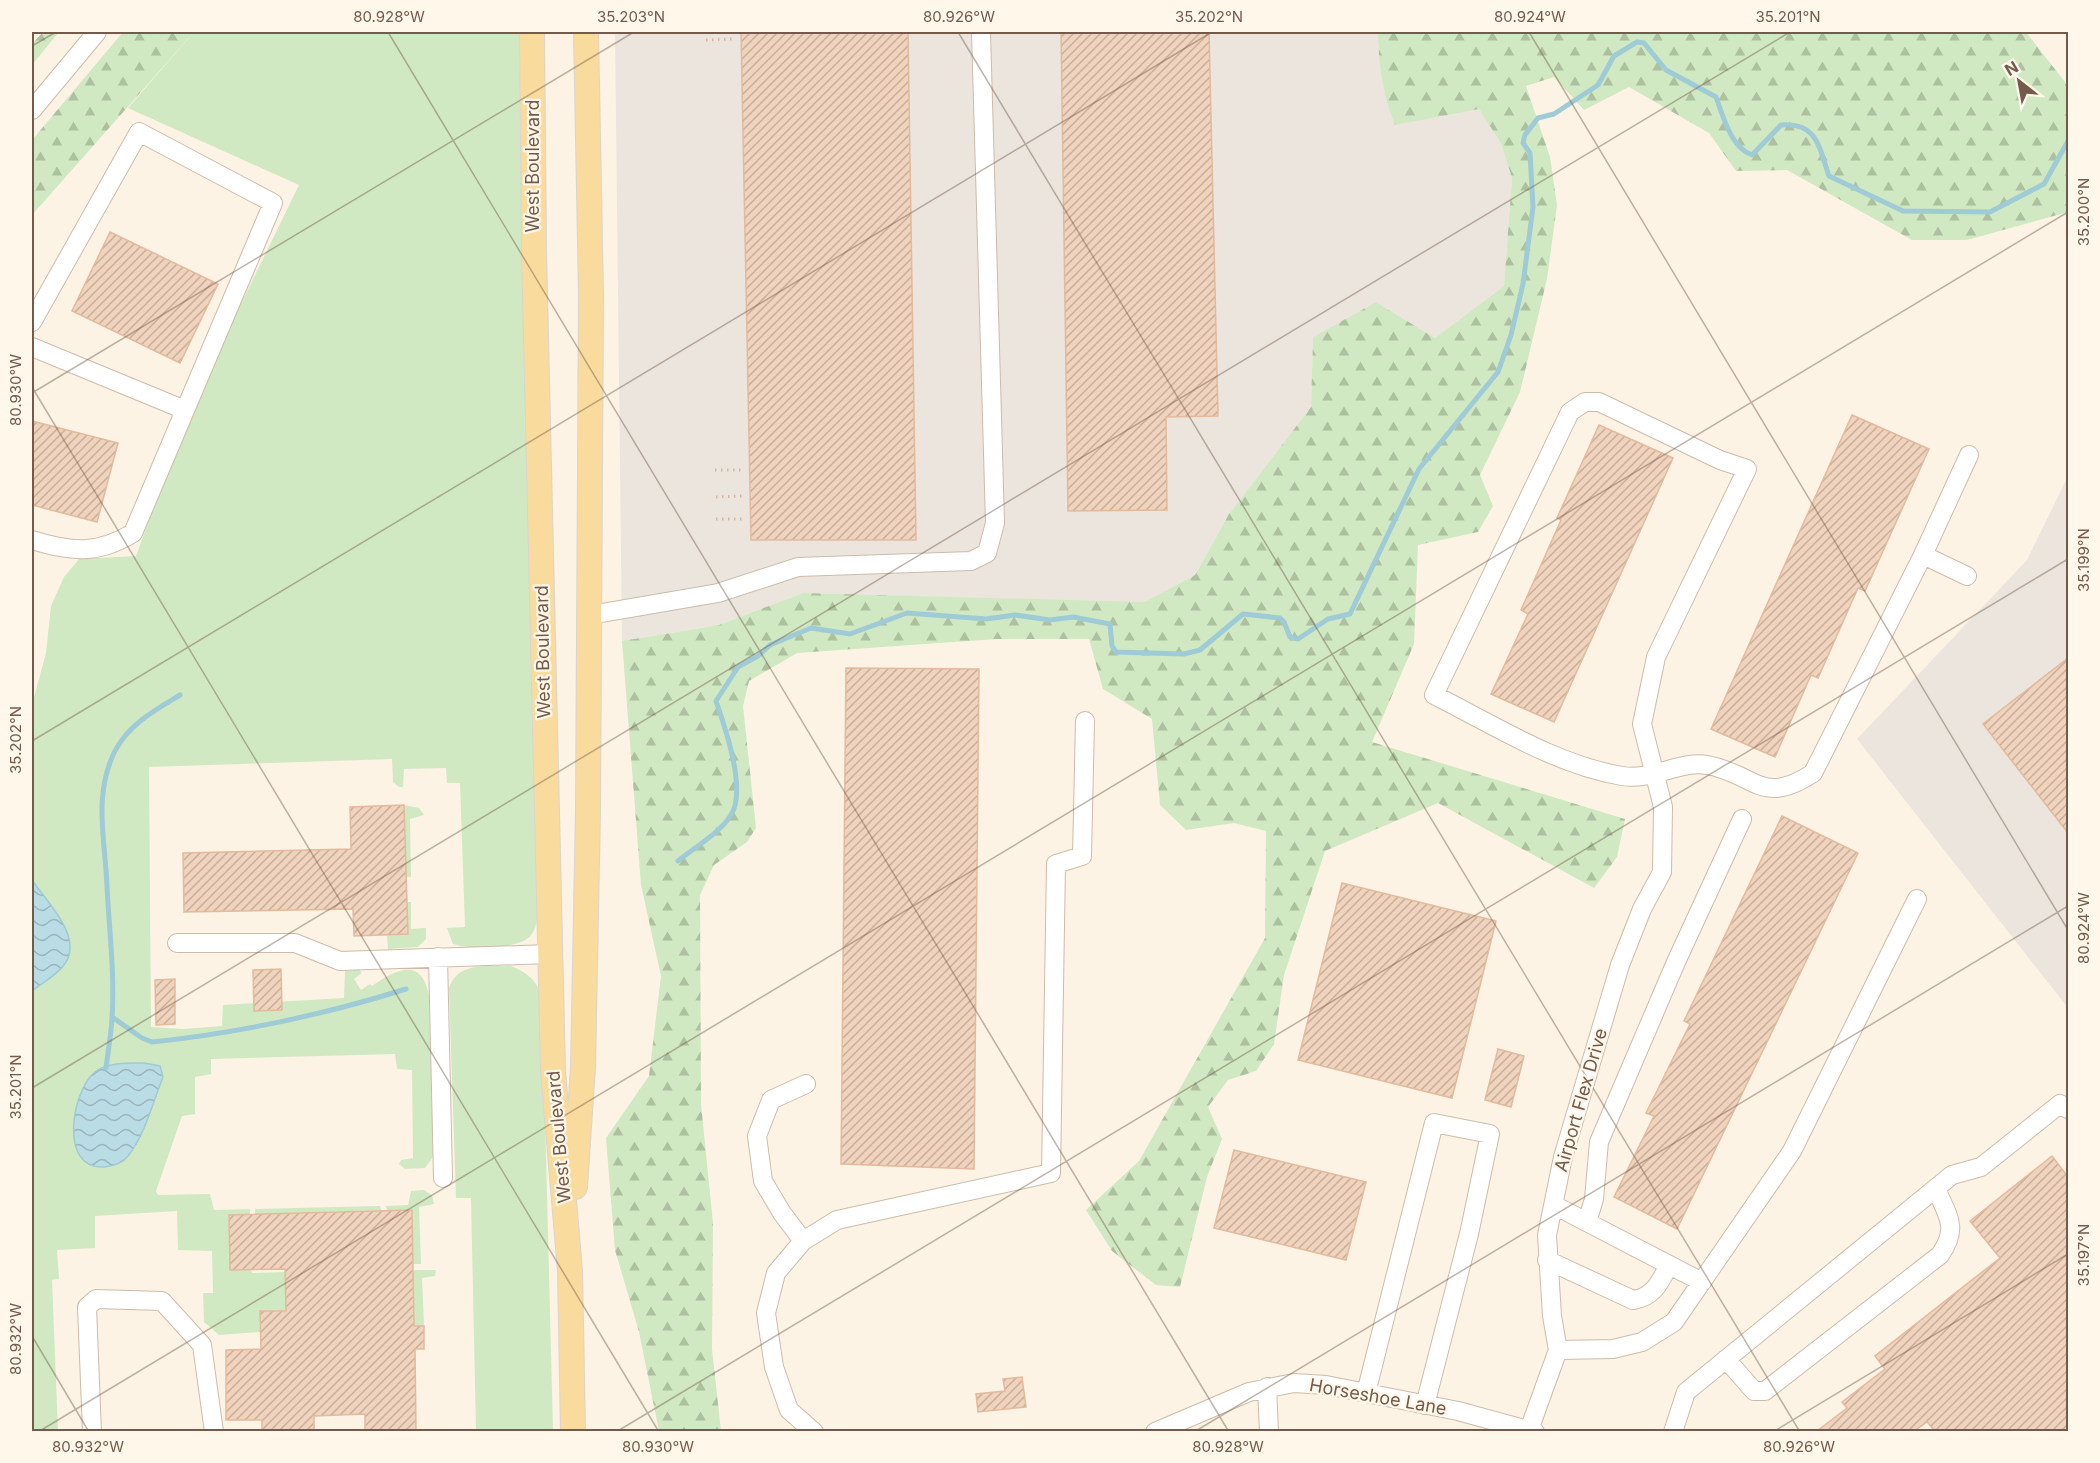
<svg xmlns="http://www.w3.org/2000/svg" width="2100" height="1463" viewBox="0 0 2100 1463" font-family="Inter,sans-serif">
	<defs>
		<pattern id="forest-firs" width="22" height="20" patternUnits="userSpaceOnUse" patternTransform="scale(1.5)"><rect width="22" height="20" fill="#d0e9c2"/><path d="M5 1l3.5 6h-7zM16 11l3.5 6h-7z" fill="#adc0a0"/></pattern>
		<pattern id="water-waves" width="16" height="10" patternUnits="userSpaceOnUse" patternTransform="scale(1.5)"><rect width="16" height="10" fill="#b9dce5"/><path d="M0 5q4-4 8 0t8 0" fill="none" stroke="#9bb5bc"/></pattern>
		<pattern id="building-hatch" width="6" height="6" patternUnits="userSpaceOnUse" patternTransform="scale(1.5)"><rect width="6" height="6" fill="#f0d3bc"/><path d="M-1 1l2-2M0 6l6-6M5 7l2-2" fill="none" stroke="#c7ae9b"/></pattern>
	</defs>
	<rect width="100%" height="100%" fill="#fcf3e4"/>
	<path fill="#ebe5de" d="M615,32h763v21l101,56 23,34 10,35 -8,108 -69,52 -59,-36 -63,35 -2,70 -82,107 -34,61 -50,28 -342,-10 -84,32 -97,16z
		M2068,476v532l-211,-269 170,-179z"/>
	<path fill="#d0e9c2" d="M194,32h325l20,880c-2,8 -3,17 -8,23 -11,15 -62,15 -78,9l-6,-16 18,-1 -5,-144h-13l-1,-15 -42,1 -1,18h-4l-6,-5 -1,-23 -243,8 2,260 32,2 39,-3 1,-21 121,-7 1,-27h8l1,-3h4l4,5 -8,6 7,11 9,-6 2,2c22,-15 49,-31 57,9l4,162 -8,11 -20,1 -6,-5 2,-4 12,-2 -1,-88 -15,-1 -2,-15 -184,5v15l-16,3v37l-13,2 -26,75 2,4 52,-1 4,16 36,-1v5l-21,1 1,55h21l1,3 33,-1 1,39 -26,1v20l-41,3 -15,-13 -1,-29h10l-1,-42 -34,-1 -1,-39 -82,5v32l-38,2 2,29 -7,1 6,151 -26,1v-441l32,-25 1,-38 -33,-48v-175l14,-52 5,-47 13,-29 15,-18 57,-3 13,-36 7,-42 143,-293 -171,-77z
		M404,805l15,3 5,7 -14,4 1,58h-5z
		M407,902h4v27l15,-1v11l-8,8 -30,2 -1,-14 21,-1z
		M511,966c16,6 27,15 31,32l11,433h-77l-5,-233h-15l-7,-210c9,-27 39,-21 62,-22z
		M424,1190l8,5 2,9 -15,3 2,57h-8l-1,-54h-25l-1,-4 22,-1 3,-14z
		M380,1206l1,4 -126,4v-5z
		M413,1270h23l-1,6 -13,2 2,48h-10z"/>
	<path fill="url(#forest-firs)" d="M43,32h16l-27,33v-21z
		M123,32h71l-162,183v-75z
		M1378,32h648l42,54v126l-101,28h-55l-125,-70 -51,1 -27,-38 -80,-46 -45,23 -30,-33 -28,9 24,71 7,48 -10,74 -27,113 -40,83 13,31 -15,26 -60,13 -4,99 -42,98 253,77 -8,38 -23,31 -156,-85 -113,48 -41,124 -10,69 -18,27 -28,9 -20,27 14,32 -15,38 -27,110 -24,-2 -44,-34 -26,-41 53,-49 126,-223 1,-107 -32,-8 -48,7 -26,-25 -8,-86 -49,-30 -14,-50h-93l-199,14 -48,28 -6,25 13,122 -9,14 -33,23 -14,30 1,209 12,119 -1,126 9,82h-62l-20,-99 -24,-82 -9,-112 43,-62 12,-100 -20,-91 -19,-244 97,-16 84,-32 342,9 50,-27 34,-61 82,-107 2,-70 63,-35 59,36 69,-52 8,-108 -11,-35 -22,-34 -84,16c-12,-30 -17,-62 -17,-93z"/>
	<path fill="url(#water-waves)" stroke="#9fcbd6" stroke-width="1.5" d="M32,880c14,21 53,58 32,85 -7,10 -22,18 -32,26z
		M144,1063l16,3 3,11c-10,25 -18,58 -35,79 -6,8 -15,10 -24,11 -46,3 -32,-77 -9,-95 13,-10 34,-9 49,-9z"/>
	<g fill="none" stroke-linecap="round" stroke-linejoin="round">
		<path stroke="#9fcbd6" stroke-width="5" d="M678,861c17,-14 41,-27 53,-46 16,-25 -6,-88 -15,-114l22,-34 20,-11 12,-11 41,-17 39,6 57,-21 79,6 29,-4 35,5 23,-3 37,7 2,22 4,6 68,2 16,-4 43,-36 37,4 4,4 6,15 8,2 30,-20 22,-5 69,-145 79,-97 13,-37 12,-51 10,-77 -3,-54 -7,-10 2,-8 13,-17 16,-4 44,-29 16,-29 23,-14 7,1 22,27 50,27c7,19 15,51 36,58l29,-30c37,-3 38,23 48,51l74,35 87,1 54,-28 24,-43
			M112,1017l30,21 10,4c86,-9 171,-27 254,-53
			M106,1068c2,-16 5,-33 6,-50 3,-43 -3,-89 -5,-132 -2,-47 -14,-91 8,-135 14,-27 40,-41 65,-56"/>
	</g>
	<path fill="url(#building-hatch)" stroke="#e3ba9d" stroke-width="1.5" d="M741,32h167l8,508h-165z
		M1061,32h148l9,384 -52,1 1,93 -99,1z
		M110,232l108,52 -38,79 -108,-52z
		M1852,415l77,34 -64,142 -7,-3 -40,90 -7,-3 -36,82 -64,-28z
		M32,421l86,22 -21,79 -65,-17z
		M1599,425l74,33 -119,264 -63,-28 37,-80 -7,-4 40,-90 -4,-2z
		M2068,658v175l-85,-109z
		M846,668l133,1 -5,500 -133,-5z
		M404,805l4,129 -54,2 -1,-27 -169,3 -1,-59 168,-4 -1,-42z
		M1782,816l76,37 -181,376 -63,-32 40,-81 -8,-3 44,-89 -6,-3z
		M1342,883l154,38 -44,177 -154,-38z
		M281,969l1,41 -28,1 -1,-41z
		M175,979v45l-19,1 -1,-45z
		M1498,1049l26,7 -13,51 -26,-7z
		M1234,1150l132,32 -20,78 -132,-32z
		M2052,1156l16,21v254h-133l-8,-9 -13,9h-97l30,-23 -5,-6 43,-33 -10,-13 125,-98 -30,-37z
		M412,1210l2,116h10v23h-9l1,82h-51v-17l-51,2v14l-52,1v-11h-36v-70l35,-1 -1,-38h26l-1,-42 -55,1 -1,-55z
		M1022,1377l4,30 -48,5 -2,-18 29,-3 -2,-12z"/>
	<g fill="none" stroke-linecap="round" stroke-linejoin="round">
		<defs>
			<path id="minor" d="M32,110l65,-78
				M32,322l107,-190 134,71 -140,330c-36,22 -62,19 -101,7
				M32,347l153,63
				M1923,555l44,21
				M590,615l128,-22 80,-26 173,-6 16,-8 8,-30 -14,-491
				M177,943h118l45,18 210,-7
				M438,957l5,221
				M1554,1205l148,77
				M1587,1222l7,-23 5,-57 77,-180 66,-143
				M803,1241l-21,-28 -19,-32 -6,-45 14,-36 35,-16
				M1547,1260l86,40c21,-3 27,-18 36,-35
				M1558,1350l55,-1 29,-7 32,-20 118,-171 125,-252
				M1726,1359l28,32h11l175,-136c19,-27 8,-39 -4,-66
				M1267,1387l2,45
				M1366,1393l68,-270 56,11 -21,100 -44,171
				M1529,1430l29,-80 -6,-34 -5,-81 16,-78 57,-192 22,-56 20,-37 1,-65 -21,-83 14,-67 91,-188 -27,-9 -121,-58h-14l-15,10 -136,283c60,30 122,70 188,81 30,5 60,-16 85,-11 49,9 54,42 106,8l110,-218 46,-100
				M92,1432l-5,-125 9,-8 66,2 40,44 12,87
				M814,1432l-25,-22 -15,-43 -8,-54 10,-40 27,-32 34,-21 214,-47 5,-309 26,-8 3,-135
				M1155,1432l94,-40 45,-9 32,2 132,26 77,21
				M1673,1432l13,-40 266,-217 29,-8 79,-63 8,5"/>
			<path id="major" d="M532,32l2,219 19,820 17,200 3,161
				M575,1187l8,-120 5,-257 3,-515 -5,-263"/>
		</defs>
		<use href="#minor" stroke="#cdbbaa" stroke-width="20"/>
		<use href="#major" stroke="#dbd4d0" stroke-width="26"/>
		<path stroke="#d5b69f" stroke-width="3" stroke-dasharray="1.5 4.5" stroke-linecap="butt" d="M706,40l27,-1
			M715,470h26
			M716,497l26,-1
			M716,519h26"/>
		<use href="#minor" stroke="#fff" stroke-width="18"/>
		<use href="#major" stroke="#f9db9d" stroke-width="24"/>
	</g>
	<path fill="none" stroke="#735a4a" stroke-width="1.5" stroke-opacity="0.45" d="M388,32l841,1400M958,32l842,1400M1529,32l539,898M32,46l24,-14M32,387l627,1045M32,393l602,-361M32,741l1180,-709M32,1088l1758,-1056M32,1336l57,96M38,1432l2030,-1220M616,1432l1452,-873M1194,1432l874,-526M1773,1432l295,-178"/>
	<g text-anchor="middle" stroke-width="4.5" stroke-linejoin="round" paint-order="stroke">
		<g font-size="18" fill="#735a4a" stroke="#fff7ea">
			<text transform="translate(533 166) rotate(-90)" y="6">West Boulevard</text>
			<text transform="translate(543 652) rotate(-91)" y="6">West Boulevard</text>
			<text transform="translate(1581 1100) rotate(-74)" y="6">Airport Flex Drive</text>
			<text transform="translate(559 1137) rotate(-95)" y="6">West Boulevard</text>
			<text transform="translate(1378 1397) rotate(10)" y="6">Horseshoe Lane</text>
		</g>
	</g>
	<rect width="2100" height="1463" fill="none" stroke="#fff7ea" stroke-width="66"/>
	<g transform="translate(2019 81) rotate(329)" stroke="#fff7ea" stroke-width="4.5" paint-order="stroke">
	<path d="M0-4.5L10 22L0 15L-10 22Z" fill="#735a4a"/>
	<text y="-9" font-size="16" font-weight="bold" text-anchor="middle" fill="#735a4a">N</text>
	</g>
	<rect x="33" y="33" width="2034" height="1397" fill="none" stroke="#735a4a" stroke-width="2"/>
	<g font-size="15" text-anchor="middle" fill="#735a4a">
		<text x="389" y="22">80.928°W</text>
		<text x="631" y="22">35.203°N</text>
		<text x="959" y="22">80.926°W</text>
		<text x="1209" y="22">35.202°N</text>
		<text x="1530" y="22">80.924°W</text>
		<text x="1788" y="22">35.201°N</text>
		<text transform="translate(2084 212) rotate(-90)" y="5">35.200°N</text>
		<text transform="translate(16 390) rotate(-90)" y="5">80.930°W</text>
		<text transform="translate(2084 560) rotate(-90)" y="5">35.199°N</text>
		<text transform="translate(16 740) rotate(-90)" y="5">35.202°N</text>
		<text transform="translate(2084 928) rotate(-90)" y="5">80.924°W</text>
		<text transform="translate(16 1087) rotate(-90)" y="5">35.201°N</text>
		<text transform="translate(2084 1255) rotate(-90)" y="5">35.197°N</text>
		<text transform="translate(16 1339) rotate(-90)" y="5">80.932°W</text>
		<text x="88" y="1452">80.932°W</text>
		<text x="658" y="1452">80.930°W</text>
		<text x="1228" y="1452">80.928°W</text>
		<text x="1799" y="1452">80.926°W</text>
	</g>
</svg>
